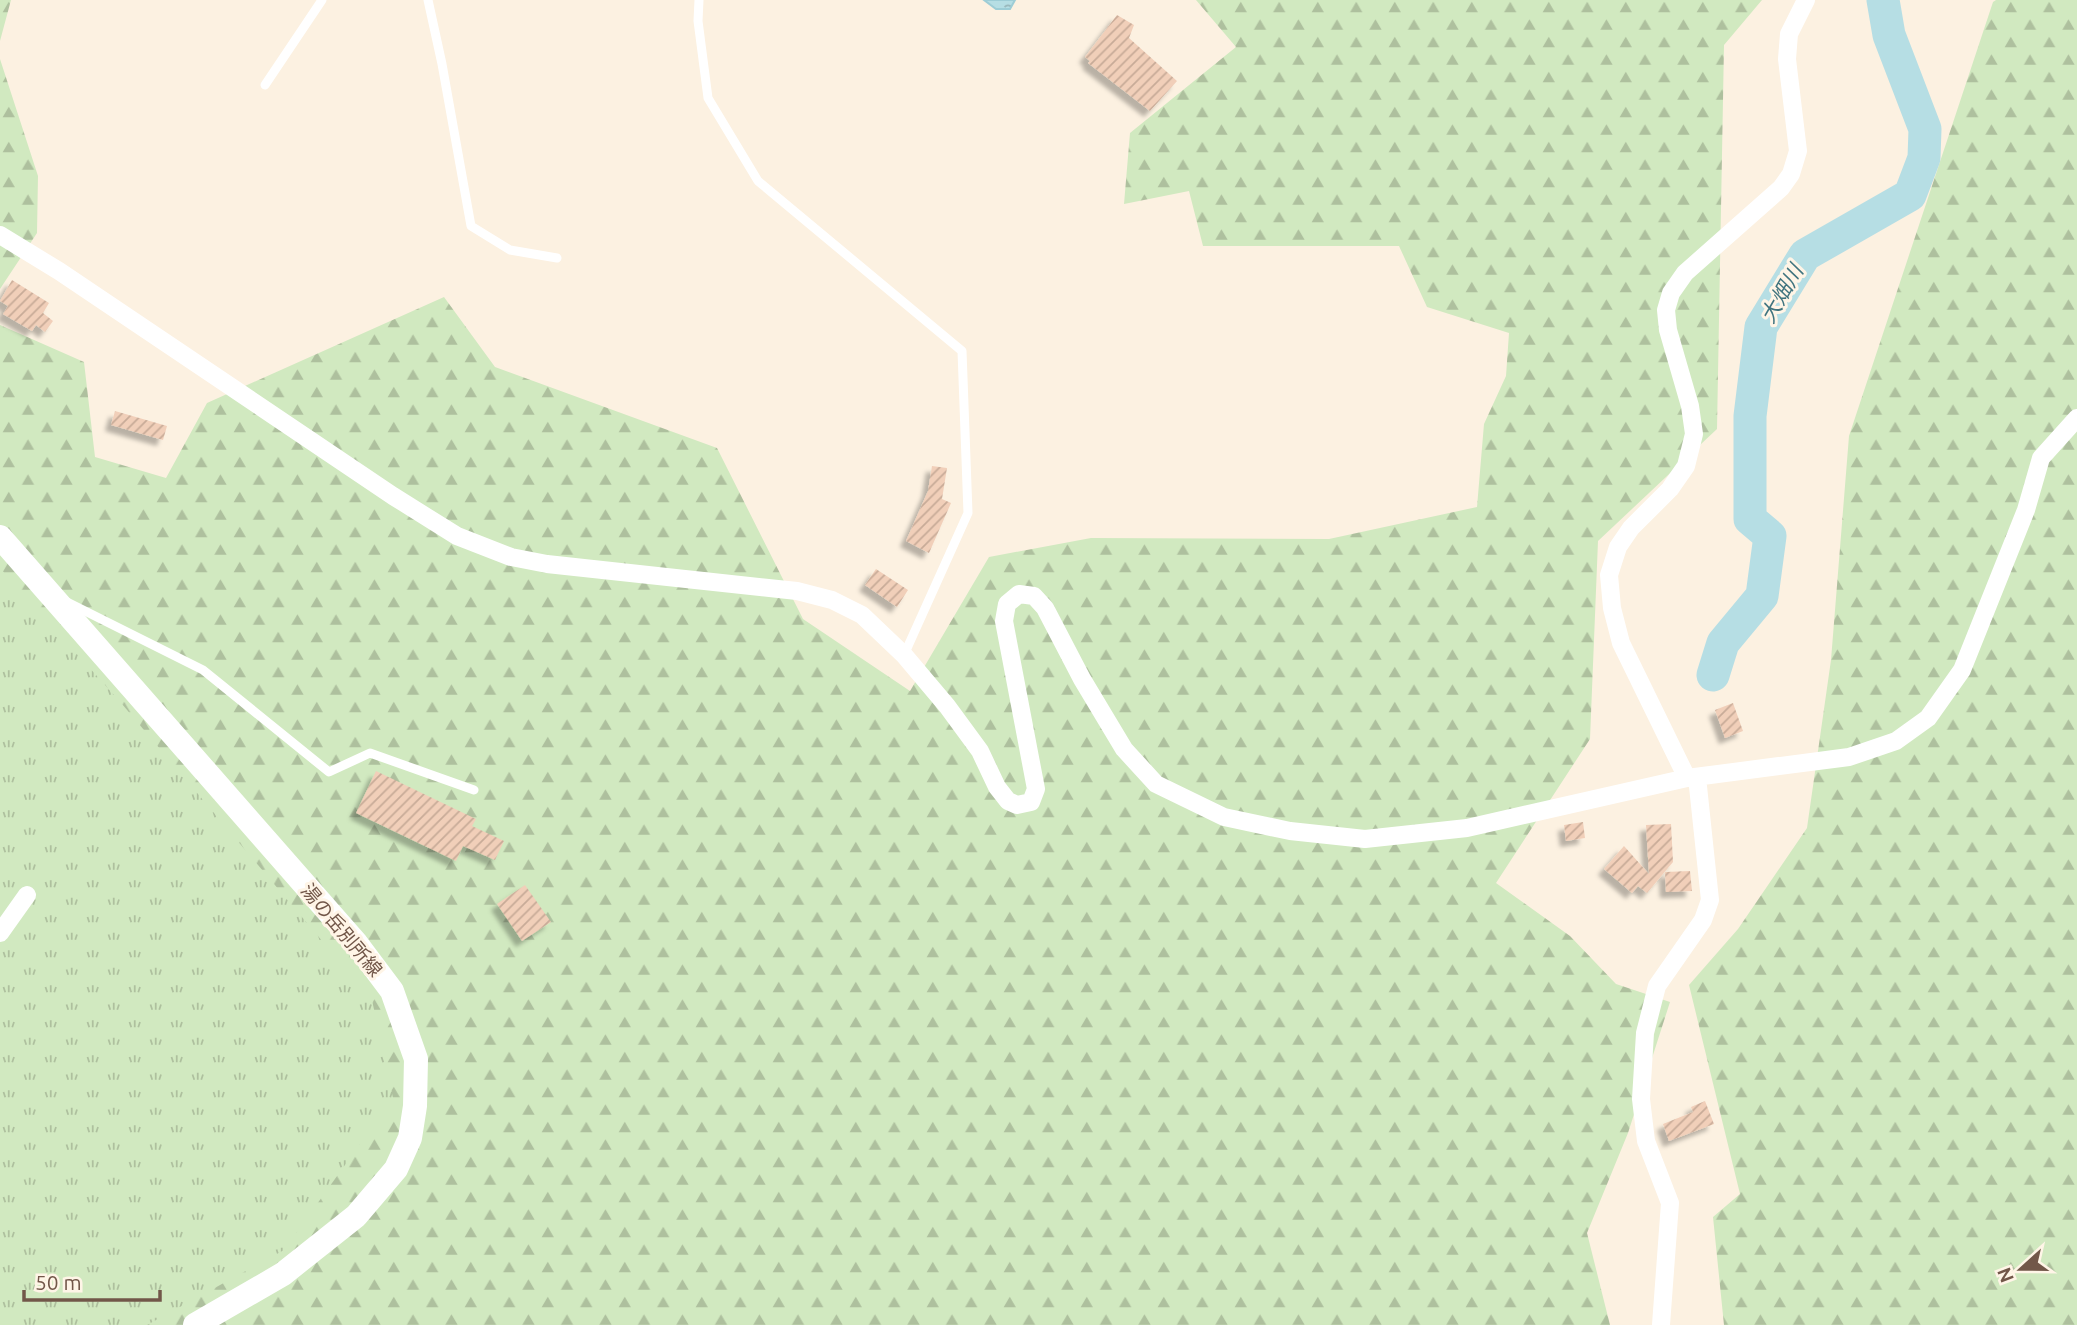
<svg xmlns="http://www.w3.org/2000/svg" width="2077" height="1325" viewBox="0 0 2077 1325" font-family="Ubuntu,'Noto Sans JP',sans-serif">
	<defs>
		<pattern id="forest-firs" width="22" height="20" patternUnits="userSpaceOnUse" patternTransform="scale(1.75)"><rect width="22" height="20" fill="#d1e9c0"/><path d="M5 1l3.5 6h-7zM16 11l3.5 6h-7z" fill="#aec09e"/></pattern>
		<pattern id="park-tufts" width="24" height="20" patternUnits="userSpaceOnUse" patternTransform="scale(1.75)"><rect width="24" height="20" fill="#d1e9c0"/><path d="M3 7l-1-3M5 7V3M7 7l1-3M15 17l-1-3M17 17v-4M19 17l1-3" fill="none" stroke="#aec09e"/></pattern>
		<pattern id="water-ripples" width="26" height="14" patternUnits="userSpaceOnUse" patternTransform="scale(1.75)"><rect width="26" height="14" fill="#b6dee4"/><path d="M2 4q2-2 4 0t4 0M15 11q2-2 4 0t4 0" fill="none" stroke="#98b7bb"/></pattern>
		<pattern id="building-hatch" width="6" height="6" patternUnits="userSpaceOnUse" patternTransform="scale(1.75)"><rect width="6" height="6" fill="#f1cfb9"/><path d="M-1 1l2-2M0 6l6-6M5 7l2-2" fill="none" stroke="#c8ab98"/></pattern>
		<filter id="shadow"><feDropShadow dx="-6" dy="6" stdDeviation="2" flood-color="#0004"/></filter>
	</defs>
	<rect width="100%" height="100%" fill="#fcf1e1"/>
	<path fill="url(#forest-firs)" d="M0,0h11l-11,41z
		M1196,0h566l-38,45 -7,384 -119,112 -8,198 -94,144 74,53 46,48 54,18 -42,131 -41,100 23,92h-1610v-1000l84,37 11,95 71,21 41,-75 237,-106 51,70 222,81 86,171 107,72 79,-134 102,-19 238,1 148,-32 7,-83 22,-48 3,-43 -82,-26 -28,-61h-196l-14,-55 -65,13 6,-71 106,-86z
		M1996,0h81v1325h-353l-11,-108 27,-23 -51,-209 49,-56 69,-101 24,-168 18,-224 144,-434z
		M0,59l38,117 -1,57 -37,56z"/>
	<path fill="url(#park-tufts)" d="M0,568l122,136 250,296 21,98 -109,152 -137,75h-147z"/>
	<path fill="url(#water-ripples)" stroke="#9dcdd6" stroke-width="2" d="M984,0h31l-5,9h-14z"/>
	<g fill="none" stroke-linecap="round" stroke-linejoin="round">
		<path stroke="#b6dee4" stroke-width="33" d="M1713,675l10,-32 39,-47 8,-60 -20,-17v-103l11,-89 44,-72 105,-60 14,-37 1,-29 -36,-94 -6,-35"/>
	</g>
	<path fill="url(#building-hatch)" filter="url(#shadow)" d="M1117,15l17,10 -5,13 48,43 -27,30 -62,-48 2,-2 -5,-4z
		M12,280l37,23 -6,10 10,8 -8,11 -9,-7 -4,6 -29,-17 5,-8 -8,-5z
		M115,411l52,15 -4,14 -52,-15z
		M932,466l15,2 -5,31 9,4 -22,50 -23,-12 22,-50z
		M876,569l32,21 -11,17 -32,-22z
		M1733,703l10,28 -18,7 -10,-28z
		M376,771l100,48 -4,7 32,15 -9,19 -32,-14 -7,15 -100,-48z
		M1583,822l2,16 -19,3 -2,-16z
		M1671,824l2,38 -26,31 -9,-7 -6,7 -28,-24 20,-23 25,28 -3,-49z
		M1690,871l2,20 -26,1 -1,-20z
		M525,885l26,37 -29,19 -25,-37z
		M1705,1101l9,23 -45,17 -6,-17 30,-12 -2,-5z"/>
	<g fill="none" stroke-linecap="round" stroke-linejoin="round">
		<path stroke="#fff" stroke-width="9" d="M428,0l14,64 29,162 39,24 47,8
			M699,0l-1,21 10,77 50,83 204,170 6,162 -64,142
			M265,85l57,-85
			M67,602l136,68 126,102 41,-19 104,37"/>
		<path stroke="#fff" stroke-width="18" d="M0,235l59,36 334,225 64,40 54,21 36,7 250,27 35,9 30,15 42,40 43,51 33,45 17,36 11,14 9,4 14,-3 5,-13 -32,-168 3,-17 12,-10 15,2 11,12 37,71 42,70 32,35 68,33 66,14 75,8 102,-11 220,-50 162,-21 47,-16 32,-23 34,-48 64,-160 15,-52 36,-40
			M1687,778l-66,-135 -9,-35 -3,-33 9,-28 13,-19 39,-39 16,-23 8,-32 -4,-28 -22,-76 -2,-20 5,-17 14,-20 96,-85 10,-14 7,-23 -11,-92 2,-25 17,-34
			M0,933l27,-38
			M1661,1325l9,-122 -24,-62 -5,-42 4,-66 12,-47 46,-66 7,-20 -13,-123"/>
		<path stroke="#fff" stroke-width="24" d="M0,537l356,406 36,48 24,68 -1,47 -5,32 -14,31 -40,47 -73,58 -88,51"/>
	</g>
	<g text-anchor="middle" stroke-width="6" stroke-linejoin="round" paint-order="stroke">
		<g font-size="19" fill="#725749" stroke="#fff5e7">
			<text transform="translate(342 930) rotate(50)" y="7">湯の岳別所線</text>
		</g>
		<g font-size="21" font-style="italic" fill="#40747f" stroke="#fff5e7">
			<text transform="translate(1782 294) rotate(-60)" y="7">大畑川</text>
		</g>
	</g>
	<g transform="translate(2021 1269) rotate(249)" stroke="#fff5e7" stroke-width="5" paint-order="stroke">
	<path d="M0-5L12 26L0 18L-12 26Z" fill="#725749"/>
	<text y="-10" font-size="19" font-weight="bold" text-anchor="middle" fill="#725749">N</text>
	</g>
	<path d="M24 1290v10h136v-10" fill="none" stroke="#725749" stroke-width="3.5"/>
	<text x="35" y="1290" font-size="21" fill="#725749" stroke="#fff5e7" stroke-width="5" paint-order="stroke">50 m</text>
</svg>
